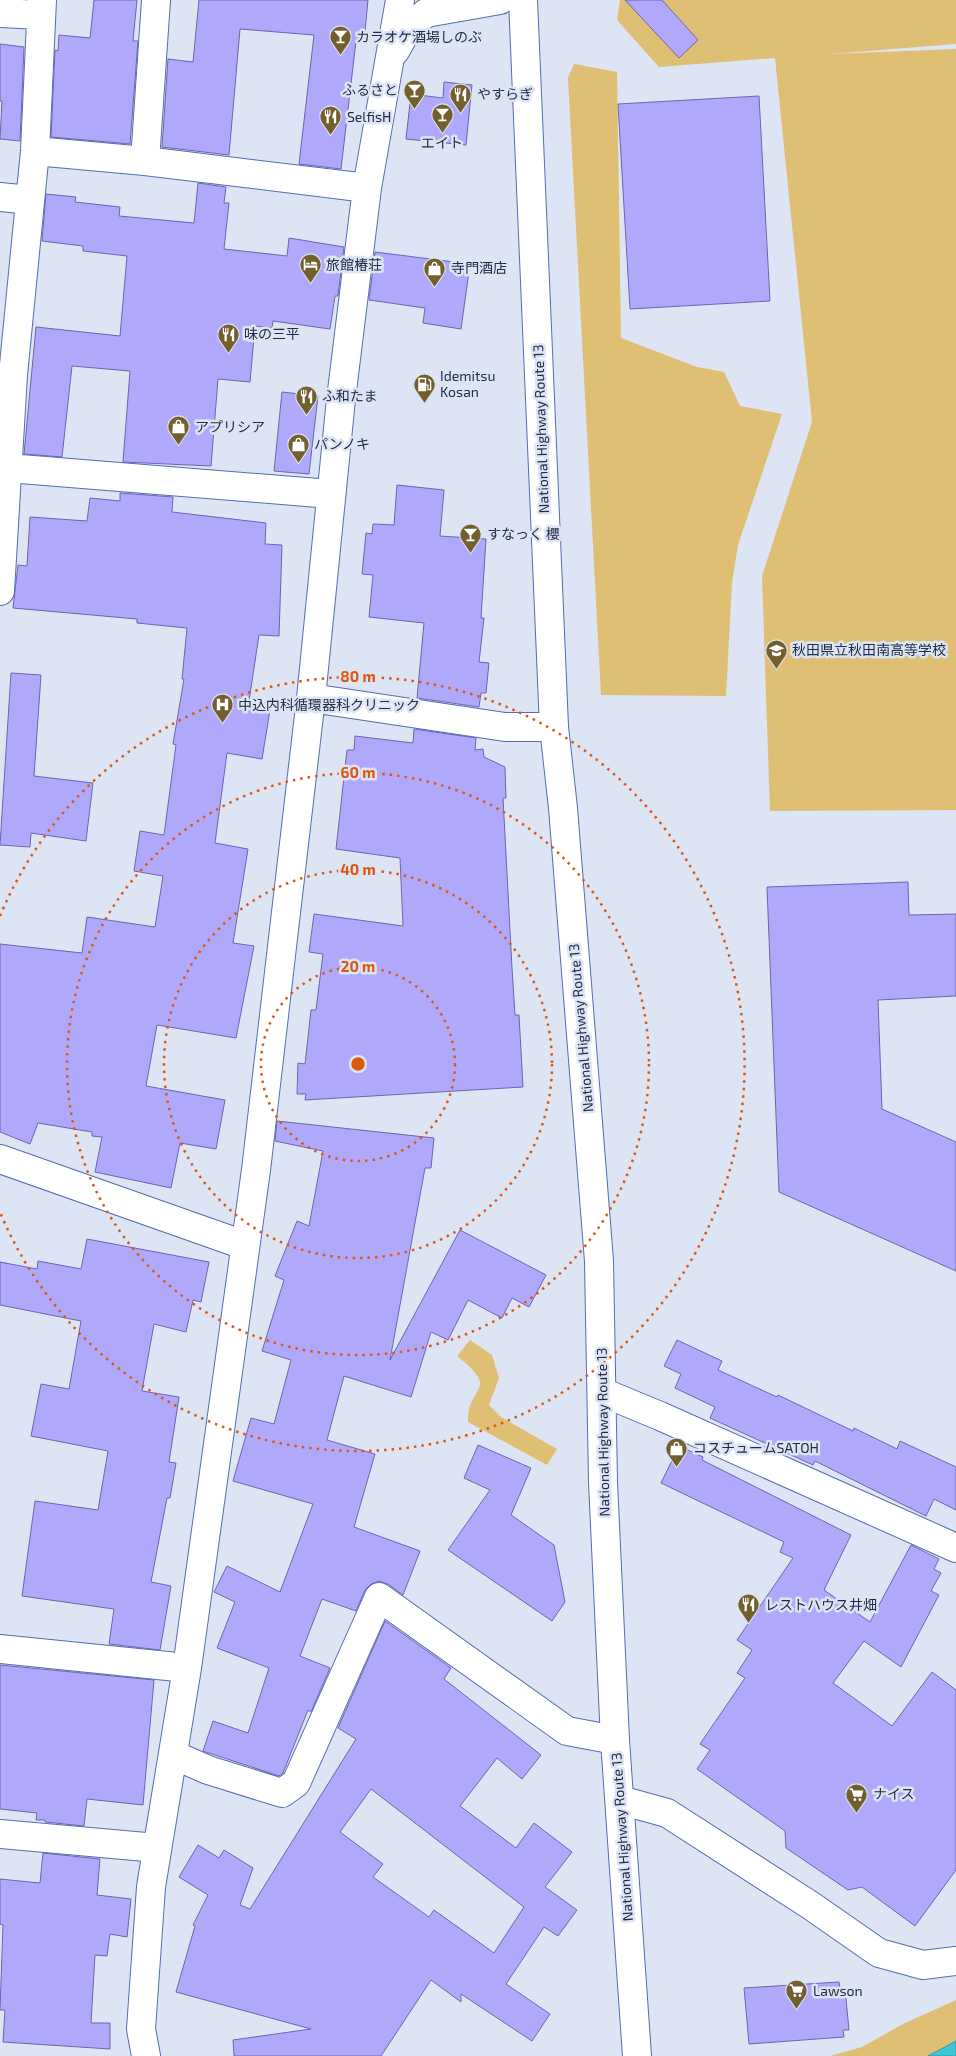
<svg xmlns="http://www.w3.org/2000/svg" width="956" height="2056" viewBox="0 0 956 2056" font-family="'Exo 2','Noto Sans JP',sans-serif">
	<rect width="100%" height="100%" fill="#dde4f3"/>
	<path fill="#debf74" d="M620,0h336v44l-127,10 127,-5v761l-186,1 -8,-235 50,-154 -37,-364 -116,9 -42,-47z
		M574,64l43,8 4,266 76,29 27,5 16,34 42,8 -44,131 -6,37 -6,114 -125,-1 -33,-617z
		M470,1340l22,15 7,23 -10,27 12,12 56,32 -10,16 -79,-43c-1,-38 34,-30 -11,-66z
		M956,2000v47l-16,9h-110l32,-9 41,-23z"/>
	<path fill="#3bc5d6" stroke="#3397ab" d="M956,2041v15h-28z"/>
	<path fill="#b0a9fb" stroke="#6d65ad" fill-rule="evenodd" d="M94,0h43l-4,41h5l-8,103 -79,-7 4,-87 3,1 1,-16 31,3z
		M199,0h169l-4,42 -8,-1 -15,128 -42,-5 15,-129 -74,-6 -11,126 -67,-8 6,-88 25,3z
		M625,0h37l36,40 -19,18z
		M0,44l24,3 -4,94 -20,-2 2,-38h-2z
		M444,82l28,3 -6,60 -60,-6 5,-45 32,4z
		M759,96l11,205 -140,8 -12,-205z
		M198,183l28,4 -2,16h5l-5,46 63,7 2,-18 55,9 -6,49h-3l-5,33 -57,-8 -1,7 -17,-2 -5,56 -32,-3 -7,87 -88,-4 7,-91 -58,-5 -10,91 -38,-3 12,-127 84,9 7,-80 -44,-5v-5l-41,-5 4,-47 30,3 -1,5 45,5 -1,9 75,7z
		M375,252l95,12 -9,65 -38,-6 2,-15 -56,-8z
		M282,392l36,4 -9,78 -35,-3z
		M397,485l47,5 -4,46 46,3 -5,79h3l-5,44 10,1 -3,30h-5l-2,14 -62,-9 7,-75 -55,-6 4,-42 -11,-1 4,-41 6,1 1,-10 21,1z
		M120,493l53,4 -1,15 94,11 -1,21 17,1 -3,91 -20,-1 -10,66 22,3 -9,55 -35,-6 -12,90 33,6 -15,94 21,3 -18,92 -79,-13 -11,61 79,14 -9,49 -36,-6 -9,45 -76,-16 7,-35 -10,-1v-4l-54,-9 -8,21 -30,-12v-188l82,9 5,-36 68,10 8,-51 -29,-5 6,-40 24,4 12,-90 -3,-1 11,-65h-2l5,-51 -50,-5v-4l-124,-11 5,-43 9,1 3,-49 57,4 3,-23 30,3z
		M11,673l30,2 -7,101 59,7 -7,58 -55,-8 -1,14 -30,-2z
		M414,729l62,9 -1,12 8,-1 1,8 21,10 1,31h-3l9,170 3,47h4l4,72 -218,13 1,-6h-9l1,-31 7,1 6,-54h5l7,-56 -14,-2 5,-38 89,12 -3,-68 -64,-9 11,-99h7l1,-14 58,7z
		M908,882l1,33 47,-1v82l-78,4 4,109 74,33v129l-177,-79 -12,-305z
		M277,1121l157,17 -3,30h-6l-35,192 70,-130 86,45 -17,32 -17,-9 -10,20 -34,-18 -20,40 -17,-8 -20,65 -67,-21 -17,64 48,14 -21,73 66,24 -17,44 -15,-11 -9,-3 -8,3 -6,6 -9,21 -34,-12 -22,57 30,12 -19,44 -3,-2 -25,63 -4,3 -76,-25 10,-30 35,12 21,-65 -52,-20 18,-46 -21,-10 13,-26 53,26 33,-88 -80,-23 18,-63 23,6 17,-64 -29,-9 22,-71 -9,-4 22,-55 12,5 14,-75 -48,-10z
		M87,1239l122,23 -8,40 -8,-2 -7,32 -32,-8 -12,67 37,6 -10,65 7,1 -6,35h-3l-16,84 20,4 -11,64 -51,-6 5,-35 -92,-13 13,-95 63,9 10,-59 -77,-15 10,-52 28,5 12,-68 -81,-16v-43l37,7 1,-8 43,8z
		M677,1340l45,21 -4,9 59,27 1,-2 75,36 1,-3 43,21 3,-8 56,26v43l-22,-11 -8,17 -111,-55 -2,4 -103,-47 5,-11 -40,-19 6,-14 -17,-8z
		M478,1445l53,23 -20,47 43,30 11,57 -13,19 -104,-71 42,-60 -26,-12z
		M679,1446l24,11 -1,3 149,75 -27,55 46,32 41,-77 28,14 -5,10 7,4 -10,18 8,4 -38,72 -37,-26 -31,42 59,43 40,-54 24,18v180l-41,56 -53,-39 -14,3 -62,-42 -1,-17 -88,-62 13,-19 -10,-6 45,-66 -8,-5 15,-23 -15,-10 56,-82 -13,-6 4,-10 -123,-59z
		M385,1621l66,47 -7,11 97,76 -19,24 -25,-21 -37,48 56,42 18,-25 38,29 -27,35 32,23 -19,26 -14,-9 -38,57 44,30 -18,27 -71,-47v8l-30,-22 -50,76h-147l-1,-16 78,-11 -135,-37 19,-66 -2,-1 15,-30 -29,-18 19,-32 21,13 5,-8 29,18 -13,37 10,4 106,-170 -18,-11zM371,1789l153,118 -30,46 -60,-43 -5,7 -56,-40 10,-13 -43,-32z
		M0,1665l154,15 -11,125 -56,-6 -3,27 -39,-4v-2h-9l1,-7 -37,-4z
		M43,1853l57,6 -3,36 34,4 -4,38 -17,-3 -3,22 -12,-1 -4,68h19v26l-107,-7 2,-32h-5l3,-85 -3,-1v-45l40,4z
		M839,1982l1,7h5l4,41h-6l1,7 -95,7 -5,-56z"/>
	<g fill="none" stroke-linecap="round" stroke-linejoin="round">
		<defs>
			<path id="minor" d="M0,13l41,2
				M395,51l13,-23 18,-15 74,-13
				M35,151l110,10 222,27
				M145,161l11,-161
				M0,197l30,3
				M8,468l323,26
				M0,591l13,-216 22,-224 7,-151
				M311,698l194,29h49
				M0,1159l244,86
				M602,1392l58,24 296,132
				M0,1649l187,19
				M174,1755l34,15 74,23 14,-10 83,-186 188,134 48,9
				M620,1800l47,13 143,92 69,48 44,12 33,-4
				M0,1834l157,14
				M146,2056l-5,-27 10,-142 36,-219 69,-498 55,-472 30,-299 26,-211 33,-188"/>
			<path id="highway" d="M523,0l31,727 9,81 36,453 4,221 12,258 22,316"/>
		</defs>
		<use href="#minor" stroke="#536db0" stroke-width="30"/>
		<use href="#highway" stroke="#536db0" stroke-width="30"/>
		<use href="#minor" stroke="#fff" stroke-width="28"/>
		<use href="#highway" stroke="#fff" stroke-width="28"/>
	</g>
	<g fill="none" stroke="#de570f" stroke-width="2.5" stroke-dasharray="2.5 5">
		<circle cx="358" cy="1064" r="97"/>
		<circle cx="358" cy="1064" r="194"/>
		<circle cx="358" cy="1064" r="291"/>
		<path d="M0 916A387 387 0 1 1 0 1212"/>
	</g>
	<defs>
		<symbol id="bar-pin" viewBox="-11 -11 22 30"><path d="M0 17L-7.5 6A9.5 9.5 0 1 1 7.5 6Z" fill="#735e2d" stroke="#dde4f3"/><path d="M-6-5H6L.8 .8V4.5H3.5V6h-7V4.5H-.8V.8Z" fill="#fff"/></symbol>
		<symbol id="restaurant-pin" viewBox="-11 -11 22 30"><path d="M0 17L-7.5 6A9.5 9.5 0 1 1 7.5 6Z" fill="#735e2d" stroke="#dde4f3"/><path d="M-5-6h1v4h1v-4h1v4h1v-4h1v5L-1.5 .5V6h-2V.5L-5-1ZM5-6V6H3V1.5H1.5Q1.5-4 5-6Z" fill="#fff"/></symbol>
		<symbol id="hotel-pin" viewBox="-11 -11 22 30"><path d="M0 17L-7.5 6A9.5 9.5 0 1 1 7.5 6Z" fill="#735e2d" stroke="#dde4f3"/><path d="M-6-4.5h1.5V1H6V5H4.5V3h-9V5H-6ZM-4 0a1.8 1.8 0 1 1 3.6 0ZM.5 0V-2.5h3Q6-2.5 6 0Z" fill="#fff"/></symbol>
		<symbol id="shop-pin" viewBox="-11 -11 22 30"><path d="M0 17L-7.5 6A9.5 9.5 0 1 1 7.5 6Z" fill="#735e2d" stroke="#dde4f3"/><path d="M-5-2.5h2.3a2.7 3.5 0 0 1 5.4 0H5L5.5 6h-11ZM-1.5-2.5h3a1.5 2.3 0 0 0-3 0Z" fill="#fff"/></symbol>
		<symbol id="fuel-pin" viewBox="-11 -11 22 30"><path d="M0 17L-7.5 6A9.5 9.5 0 1 1 7.5 6Z" fill="#735e2d" stroke="#dde4f3"/><path d="M-5.5-6h7V0h2V4h1.3V-2.5L3-4.5l.8-.8L6-3V5H2.5V1h-1V6h-7ZM-4.2-4.7v3.2H.2V-4.7Z" fill="#fff"/></symbol>
		<symbol id="school-pin" viewBox="-11 -11 22 30"><path d="M0 17L-7.5 6A9.5 9.5 0 1 1 7.5 6Z" fill="#735e2d" stroke="#dde4f3"/><path d="M0-5L7-2L0 1L-7-2ZM-4 1L0 2.5L4 1V4Q0 6-4 4Z" fill="#fff"/></symbol>
		<symbol id="hospital-pin" viewBox="-11 -11 22 30"><path d="M0 17L-7.5 6A9.5 9.5 0 1 1 7.5 6Z" fill="#735e2d" stroke="#dde4f3"/><path d="M-5-5h3v3.5h4V-5h3V5h-3V1.5h-4V5h-3Z" fill="#fff"/></symbol>
		<symbol id="supermarket-pin" viewBox="-11 -11 22 30"><path d="M0 17L-7.5 6A9.5 9.5 0 1 1 7.5 6Z" fill="#735e2d" stroke="#dde4f3"/><path d="M-6-5.5h2.5l.6 2H6L4.5 2H-2.5L-4.4-4H-6ZM-1.5 3.2a1.3 1.3 0 1 0 .1 0ZM3 3.2a1.3 1.3 0 1 0 .1 0Z" fill="#fff"/></symbol>
	</defs>
	<g fill-rule="evenodd">
		<use href="#bar-pin" x="328" y="24" width="25" height="34"/>
		<use href="#bar-pin" x="402" y="78" width="25" height="34"/>
		<use href="#restaurant-pin" x="448" y="82" width="25" height="34"/>
		<use href="#bar-pin" x="430" y="102" width="25" height="34"/>
		<use href="#restaurant-pin" x="318" y="104" width="25" height="34"/>
		<use href="#hotel-pin" x="298" y="252" width="25" height="34"/>
		<use href="#shop-pin" x="422" y="256" width="25" height="34"/>
		<use href="#restaurant-pin" x="216" y="322" width="25" height="34"/>
		<use href="#fuel-pin" x="412" y="372" width="25" height="34"/>
		<use href="#restaurant-pin" x="294" y="384" width="25" height="34"/>
		<use href="#shop-pin" x="166" y="414" width="25" height="34"/>
		<use href="#shop-pin" x="286" y="432" width="25" height="34"/>
		<use href="#bar-pin" x="458" y="522" width="25" height="34"/>
		<use href="#school-pin" x="764" y="638" width="25" height="34"/>
		<use href="#hospital-pin" x="210" y="692" width="25" height="34"/>
		<use href="#shop-pin" x="664" y="1436" width="25" height="34"/>
		<use href="#restaurant-pin" x="736" y="1592" width="25" height="34"/>
		<use href="#supermarket-pin" x="844" y="1782" width="25" height="34"/>
		<use href="#supermarket-pin" x="784" y="1978" width="25" height="34"/>
	</g>
	<g text-anchor="middle" stroke-width="5" stroke-linejoin="round" paint-order="stroke">
		<g font-size="14" fill="#212c48" stroke="#dde4f3" text-anchor="start">
			<text x="356" y="42">カラオケ酒場しのぶ</text>
			<text x="398" y="95" text-anchor="end">ふるさと</text>
			<text x="477" y="99">やすらぎ</text>
			<text x="347" y="122">SelfisH</text>
			<text x="442" y="148" text-anchor="middle">エイト</text>
			<text x="326" y="270">旅館椿荘</text>
			<text x="451" y="273">寺門酒店</text>
			<text x="244" y="339">味の三平</text>
			<text x="440" y="381">Idemitsu<tspan x="440" dy="16">Kosan</tspan></text>
			<text x="322" y="401">ふ和たま</text>
			<text x="195" y="432">アプリシア</text>
			<text x="314" y="449">パンノキ</text>
			<text x="487" y="539">すなっく 櫻</text>
			<text x="792" y="655">秋田県立秋田南高等学校</text>
			<text x="238" y="710">中込内科循環器科クリニック</text>
			<text x="693" y="1453">コスチュームSATOH</text>
			<text x="765" y="1610">レストハウス井畑</text>
			<text x="873" y="1799">ナイス</text>
			<text x="813" y="1996">Lawson</text>
		</g>
		<g font-size="14" fill="#212c48" stroke="#dde4f3">
			<text transform="translate(541 429) rotate(-92)" y="5">National Highway Route 13</text>
			<text transform="translate(581 1028) rotate(-95)" y="5">National Highway Route 13</text>
			<text transform="translate(603 1432) rotate(-91)" y="5">National Highway Route 13</text>
			<text transform="translate(622 1837) rotate(-94)" y="5">National Highway Route 13</text>
		</g>
	</g>
	<circle cx="358" cy="1064" r="8" fill="#de570f" stroke="#dde4f3" stroke-width="2.5"/>
	<g font-size="15" text-anchor="middle" font-weight="bold" fill="#de570f" stroke="#dde4f3" stroke-width="5" stroke-linejoin="round" paint-order="stroke">
		<text x="358" y="682">80 m</text>
		<text x="358" y="778">60 m</text>
		<text x="358" y="875">40 m</text>
		<text x="358" y="972">20 m</text>
	</g>
</svg>
